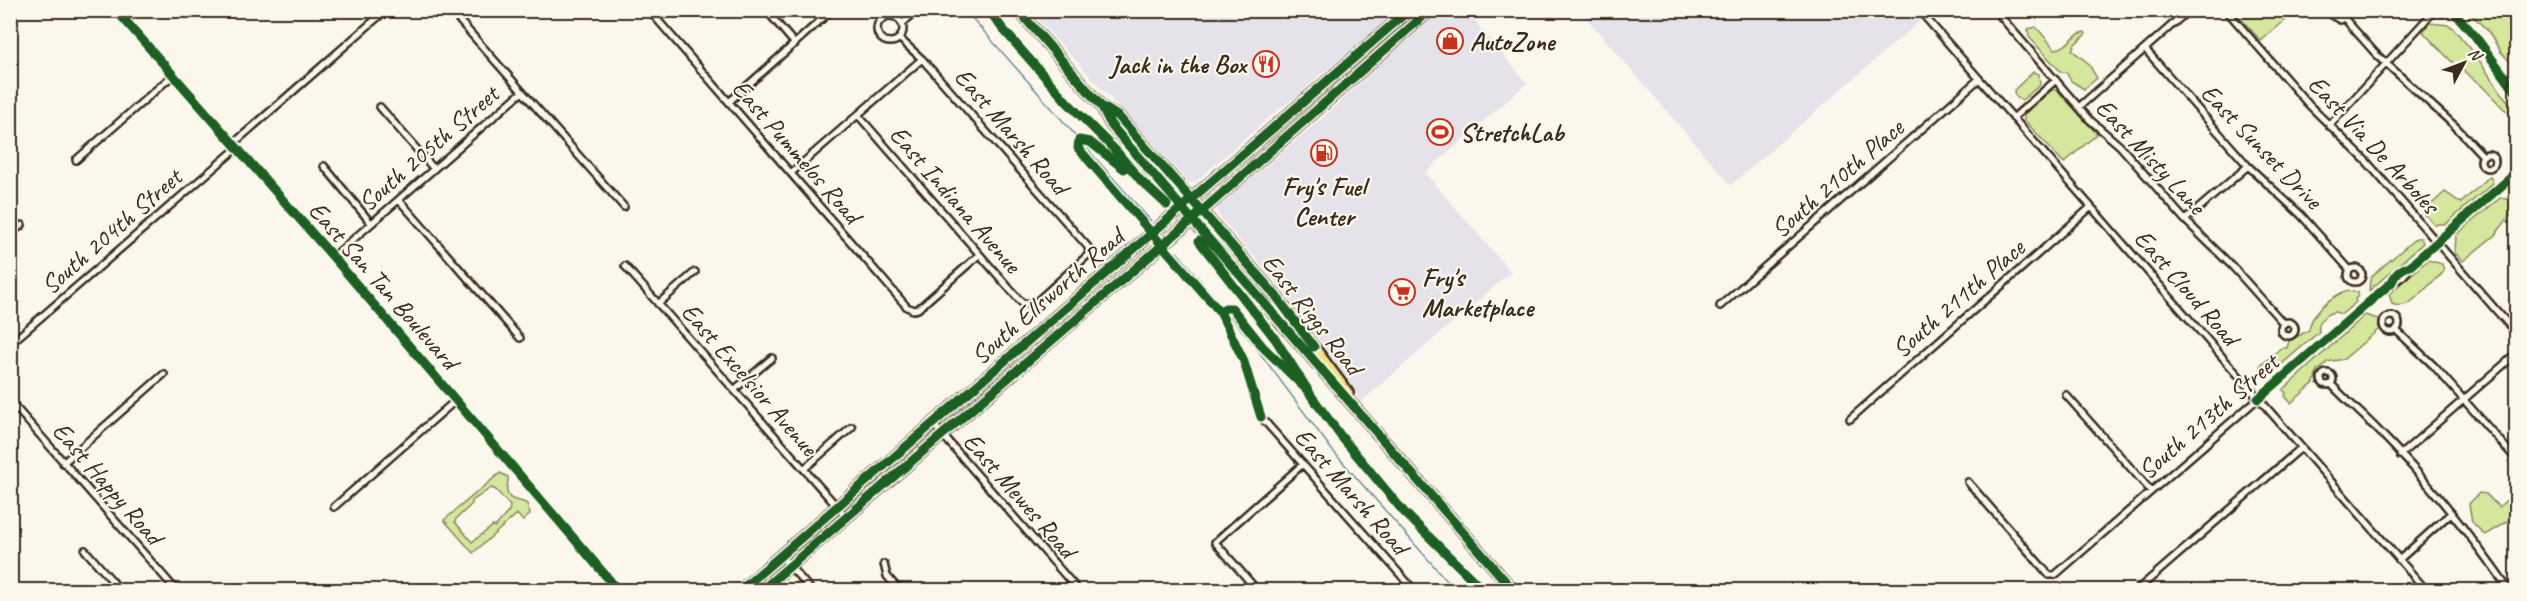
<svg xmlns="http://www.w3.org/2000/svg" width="2527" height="601" viewBox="0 0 2527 601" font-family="Caveat,sans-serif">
	<rect width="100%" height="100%" fill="#fbf7ec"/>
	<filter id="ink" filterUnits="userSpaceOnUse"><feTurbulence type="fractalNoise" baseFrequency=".0167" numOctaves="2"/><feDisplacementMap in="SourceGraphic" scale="12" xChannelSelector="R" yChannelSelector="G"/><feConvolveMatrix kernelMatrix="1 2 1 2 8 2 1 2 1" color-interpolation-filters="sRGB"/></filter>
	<g filter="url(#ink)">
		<path fill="#e6e2e9" d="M1030,11h370l-41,35 -42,31 -17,18 -20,13 -84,73 -7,2z
			M1438,11h28l61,72 -102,90 86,99 -150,130 -49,-73 -14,-15 -13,-21 -67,-78 -1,-8 103,-87z
			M1911,11l9,10 -189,164 -151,-174z"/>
		<path fill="#d4e79c" stroke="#88885d" stroke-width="1.5" fill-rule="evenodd" d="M2234,11h62l-35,30z
			M2468,11h36l12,17v40l-15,-16 -13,-21z
			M2429,23l20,2 5,4 21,25 26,39 15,17v9l-13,-11 -22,-23 -29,-23 -29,-30z
			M2036,27l19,22c13,0 17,-16 30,-17l1,2 -11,10 -3,6 16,13 9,15 -13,11 -13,-8 -5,-9h-5l-32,-35 -1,-8z
			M2033,72l6,2 1,11 -18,15c-5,-1 -8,-5 -8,-10z
			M2052,90h5l40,44 -33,29 -40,-43v-6z
			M2490,176l3,7 -47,41h-12l-11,-12 22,-20 16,11z
			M2500,198l14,2 -2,6 1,6 -18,23 -32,26 -8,-8 1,-18z
			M2416,238h5l2,5 -54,48 1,-11 3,-5z
			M2428,260l14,4 2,7 -3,4c-14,9 -31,38 -49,29l-3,-10z
			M2345,291l13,1v4l-3,3 1,3 -14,12 -7,-2c-10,1 -18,10 -16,20l-51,44 -8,-10 21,-18h6l2,-7 20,-11c3,-19 20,-31 36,-39z
			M2365,315l13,4 1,10 -35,30 -17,3 -4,5 -6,4 -3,12 -23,20 -6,-7 1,-3 -3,-3z
			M500,473l8,4c1,5 -2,9 -1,14 1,11 13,8 20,13l3,10 -7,7 -6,-7 -44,39 -29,-33zM491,488l5,2 14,16 -1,5 -14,16 -2,-1 -21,16 -17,-20 1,-3 16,-15v-3z
			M2516,491v25l-31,19 -13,-13 -3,-18 10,-11 7,1 13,13z"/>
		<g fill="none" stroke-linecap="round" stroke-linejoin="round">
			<path stroke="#6c8d9b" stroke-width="1.5" d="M965,10l186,211
				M1177,252l77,93 78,105 123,140"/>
			<defs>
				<path id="minor" d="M649,10l258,297 6,3 5,-1 61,-54
					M766,10l29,34
					M877,10l6,9
					M1919,10l507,580
					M1995,10l95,110 30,26 65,74 48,47 51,57
					M2076,10l5,3 6,-3
					M2226,10l83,95 58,57 149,171
					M2332,10l1,6 7,4 6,-4v-6
					M2435,10l7,3 8,-3
					M2452,10l23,26 41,56
					M10,11l1,-1
					M451,11l173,196
					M877 29a13 13 0 1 1 26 0a13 13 0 1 1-26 0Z
					M897,18l9,-8
					M2344,18l32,36 80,73 27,29
					M125,22l13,-12
					M902,24l11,-10 12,-4
					M2145,49l103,117 53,49 49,55
					M729,102l103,-92
					M380,107l54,62
					M2079,107l110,-97
					M858,115l164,188 12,1 55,-50 -1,-7 -166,-188 -22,-20
					M2013,118l43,-38
					M2329,126l106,-116
					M233,144l153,-134
					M2481 161a7 7 0 1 1 14 0a7 7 0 1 1-14 0Z
					M76,160l97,-85
					M324,166l47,57
					M791,173l131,-114
					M399,200l121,138
					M2185,220l63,-54
					M10,234l12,-9
					M333,257l189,-165
					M625,266l222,252
					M2348 275a7 7 0 1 1 14 0a7 7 0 1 1-14 0Z
					M2392,282c9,-3 15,-8 18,-16
					M658,304l37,-32
					M1720,306l259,-227
					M2383 324a8 8 0 1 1 16 0a8 8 0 1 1-16 0Z
					M2281 329a7 7 0 1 1 14 0a7 7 0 1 1-14 0Z
					M2396,330l38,36 82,93
					M10,344l227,-196
					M2321 379a6 6 0 1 1 12 0a6 6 0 1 1-12 0Z
					M2331,384c14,15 29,28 43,42 50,50 95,107 135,164
					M734,390l38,-32
					M2066,395l85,96
					M10,401l166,189
					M1261,417l153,173
					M1850,419l241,-212
					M933,424l145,166
					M2400,455l116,-101
					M63,463l101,-89
					M804,469l48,-42
					M1968,482l81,93h6l337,-293c3,-8 10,-14 18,-16l106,-93
					M10,506l2,2
					M334,507l122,-107
					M85,550l35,40
					M781,556l30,34
					M2399,560l52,-47
					M884,564l3,12 12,14
					M603,590l8,-7
					M1257,590l-42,-48 88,-78
					M2137,590l164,-142"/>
				<path id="tertiary" d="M116,10l217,247 285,333"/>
				<path id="primary" d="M1018,10l84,97 9,18c133,156 268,311 402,465
					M1104,108l15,9 157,179 72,97
					M741,590l668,-580
					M762,590l439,-378 229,-202"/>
			</defs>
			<use href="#minor" stroke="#3b2a1e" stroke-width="10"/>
			<use href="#tertiary" stroke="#3b2a1e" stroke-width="11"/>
			<use href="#primary" stroke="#3b2a1e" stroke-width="14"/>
			<use href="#minor" stroke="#fbf7ec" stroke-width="5"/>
			<use href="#tertiary" stroke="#fbf7ec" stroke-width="7"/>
			<use href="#primary" stroke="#f4e382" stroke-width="9"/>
			<defs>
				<path id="cycleway" d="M116,10l217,247 285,333
					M989,10l13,18 65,74 51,51 23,28 26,24
					M1018,10l84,97 9,18c133,156 268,311 402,465
					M2452,10l23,26 41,56
					M1105,108l14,9 157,179 38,51
					M1124,169l-34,-27 -11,-2 -1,8 142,164 23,47 18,58
					M1199,241l77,99 35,55
					M1220,312l5,-4h7l31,39 44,43 33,45 64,77 79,78
					M2258,399l134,-117c3,-8 10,-14 18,-16l106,-93
					M741,590l668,-580
					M762,590l439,-378 229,-202"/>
			</defs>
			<use href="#cycleway" stroke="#fbf7ec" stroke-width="13"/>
			<use href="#cycleway" stroke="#1b5e20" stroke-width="9"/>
		</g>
	</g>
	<defs>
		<symbol id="shop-ring" viewBox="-11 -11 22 22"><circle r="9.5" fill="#fbf7ec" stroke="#c8321e" stroke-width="1.5"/><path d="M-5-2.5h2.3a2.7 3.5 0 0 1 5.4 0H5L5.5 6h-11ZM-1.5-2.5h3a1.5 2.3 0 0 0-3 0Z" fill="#c8321e"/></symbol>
		<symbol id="restaurant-ring" viewBox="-11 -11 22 22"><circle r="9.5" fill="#fbf7ec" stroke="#c8321e" stroke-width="1.5"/><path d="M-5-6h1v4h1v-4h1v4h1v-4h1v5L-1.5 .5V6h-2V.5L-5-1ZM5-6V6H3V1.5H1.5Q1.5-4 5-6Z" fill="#c8321e"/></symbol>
		<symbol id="stadium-ring" viewBox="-11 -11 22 22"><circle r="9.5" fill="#fbf7ec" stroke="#c8321e" stroke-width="1.5"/><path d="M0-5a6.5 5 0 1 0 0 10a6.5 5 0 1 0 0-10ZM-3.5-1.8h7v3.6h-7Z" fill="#c8321e"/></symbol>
		<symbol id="fuel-ring" viewBox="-11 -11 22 22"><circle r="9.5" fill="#fbf7ec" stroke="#c8321e" stroke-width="1.5"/><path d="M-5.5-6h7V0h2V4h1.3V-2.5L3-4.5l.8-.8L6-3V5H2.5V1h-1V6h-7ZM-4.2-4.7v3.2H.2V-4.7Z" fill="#c8321e"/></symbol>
		<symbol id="supermarket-ring" viewBox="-11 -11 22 22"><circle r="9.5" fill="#fbf7ec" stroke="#c8321e" stroke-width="1.5"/><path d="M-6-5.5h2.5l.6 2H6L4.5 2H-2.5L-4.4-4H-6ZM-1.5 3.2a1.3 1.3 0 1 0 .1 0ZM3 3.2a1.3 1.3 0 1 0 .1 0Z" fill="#c8321e"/></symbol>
	</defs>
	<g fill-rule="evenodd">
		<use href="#shop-ring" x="1435" y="26" width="30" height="30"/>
		<use href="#restaurant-ring" x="1251" y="49" width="30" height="30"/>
		<use href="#stadium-ring" x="1425" y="117" width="30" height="30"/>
		<use href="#fuel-ring" x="1309" y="138" width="30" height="30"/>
		<use href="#supermarket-ring" x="1387" y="277" width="30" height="30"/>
	</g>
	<g text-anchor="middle" stroke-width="4.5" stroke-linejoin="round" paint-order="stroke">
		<g font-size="26" font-weight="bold" fill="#3b2a1e" stroke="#fbf7ec" text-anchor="start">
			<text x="1470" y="50">AutoZone</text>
			<text x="1246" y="73" text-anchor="end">Jack in the Box</text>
			<text x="1460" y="141">StretchLab</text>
			<text x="1324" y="195" text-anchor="middle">Fry's Fuel<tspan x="1324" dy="30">Center</tspan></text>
			<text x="1422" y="286">Fry's<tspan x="1422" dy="30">Marketplace</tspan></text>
		</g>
		<g font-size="26" fill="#3b2a1e" stroke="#fbf7ec">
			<text transform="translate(1012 131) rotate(49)" y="9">East Marsh Road</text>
			<text transform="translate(2374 144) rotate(47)" y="9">East Via De Arboles</text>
			<text transform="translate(2262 146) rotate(46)" y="9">East Sunset Drive</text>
			<text transform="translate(428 148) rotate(-41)" y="9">South 205th Street</text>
			<text transform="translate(797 151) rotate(49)" y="9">East Pummelos Road</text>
			<text transform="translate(2151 156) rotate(47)" y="9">East Misty Lane</text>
			<text transform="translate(1837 178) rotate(-41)" y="9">South 210th Place</text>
			<text transform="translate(956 199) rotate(49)" y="9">East Indiana Avenue</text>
			<text transform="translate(111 231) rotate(-41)" y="9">South 204th Street</text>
			<text transform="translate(384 285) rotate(49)" y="9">East San Tan Boulevard</text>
			<text transform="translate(2187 287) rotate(49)" y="9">East Cloud Road</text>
			<text transform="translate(1047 296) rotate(-41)" y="9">South Ellsworth Road</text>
			<text transform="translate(1958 298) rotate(-41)" y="9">South 211th Place</text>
			<text transform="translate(1313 314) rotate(52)" y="9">East Riggs Road</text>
			<text transform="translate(750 379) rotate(49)" y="9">East Excelsior Avenue</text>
			<text transform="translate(2208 416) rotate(-41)" y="9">South 213th Street</text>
			<text transform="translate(108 483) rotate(49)" y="9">East Happy Road</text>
			<text transform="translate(1352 491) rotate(49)" y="9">East Marsh Road</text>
			<text transform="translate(1020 495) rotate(49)" y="9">East Mewes Road</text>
		</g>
	</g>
	<rect width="2527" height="601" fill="none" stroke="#fbf7ec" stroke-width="36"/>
	<rect x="18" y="18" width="2491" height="565" fill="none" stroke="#3b2a1e" stroke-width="2" filter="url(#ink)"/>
	<g transform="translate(2464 63) rotate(49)" stroke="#fbf7ec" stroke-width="4.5" paint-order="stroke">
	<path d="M0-4.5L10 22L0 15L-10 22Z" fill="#3b2a1e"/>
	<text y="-9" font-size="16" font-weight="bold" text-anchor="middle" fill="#3b2a1e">N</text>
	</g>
</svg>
